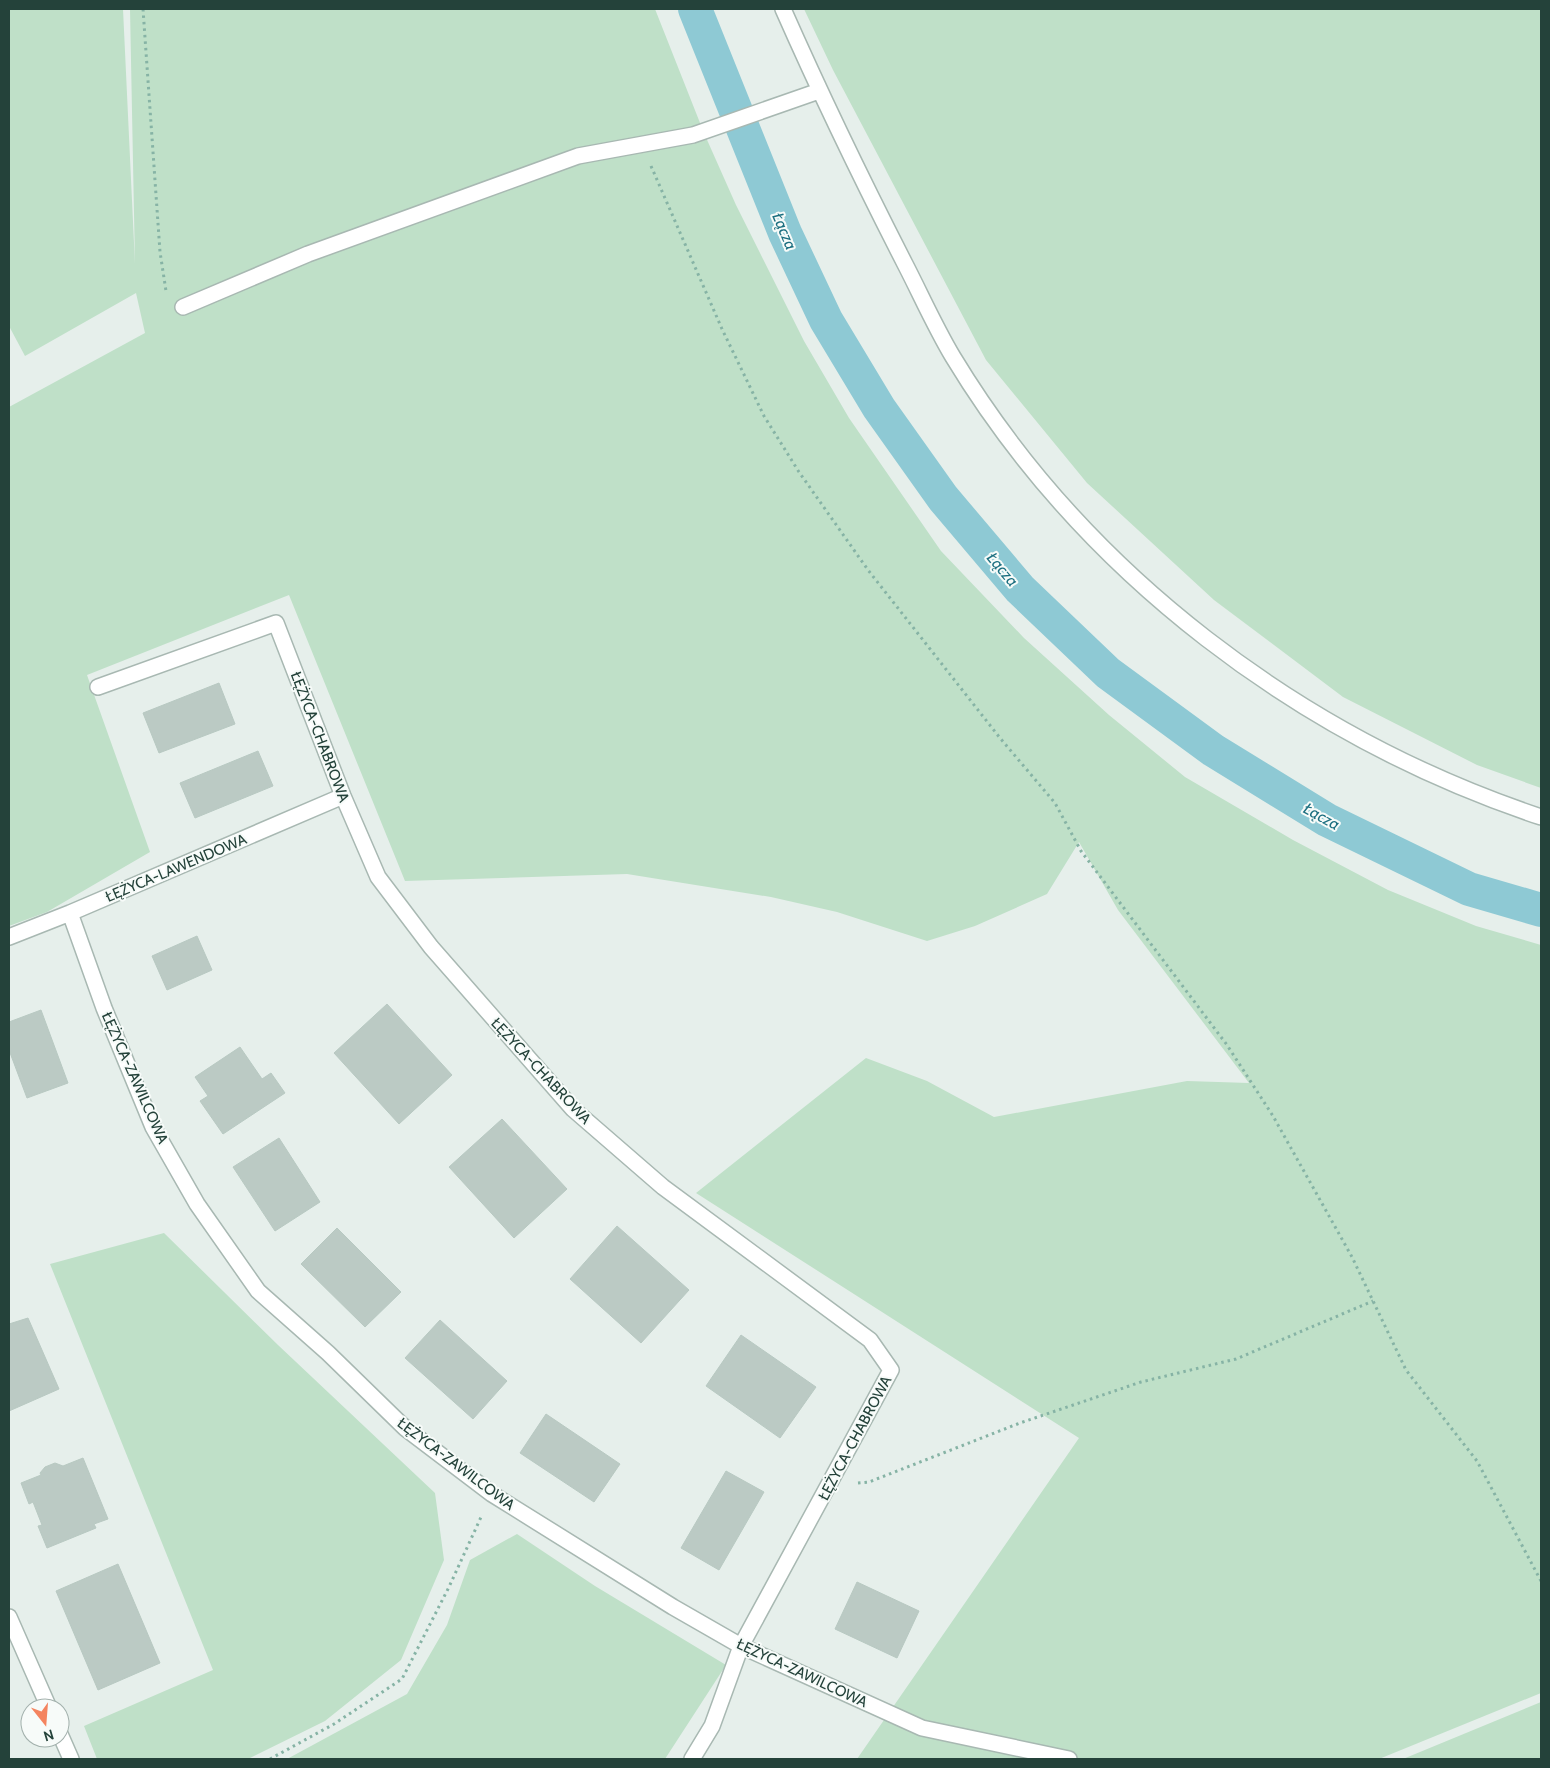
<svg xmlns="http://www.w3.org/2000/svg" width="1550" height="1768" viewBox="0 0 1550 1768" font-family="Cabin,sans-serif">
	<rect width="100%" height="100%" fill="#e6efeb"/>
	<path fill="#bfe0c8" d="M9,9h114l12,255 -5,-255h525l49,124 32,72 68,136 45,77 92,133 83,87 85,77 76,62 108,63 95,50 88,36 65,19v748l-162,66h-522l222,-321 -383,-245 170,-135 61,23 67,36 193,-36 62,2 -131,-173 -39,-68 -32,52 -72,32 -48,15 -90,-29 -66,-15 -144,-23 -222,7 -116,-286 -202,80 63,177 -103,60 -38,14v-519l136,-74 -9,-40 -111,63 -16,-30z
		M804,9h737v779l-64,-23 -134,-68 -129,-97 -127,-117 -101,-123 -153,-290z
		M164,1233l114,112 157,148 9,67 -43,100 -76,61 -77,38h-151l-13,-33 129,-56 -163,-406z
		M517,1534l78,52 131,79 -61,94h-378l120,-65 40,-69 23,-65z
		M1541,1702v57h-138z"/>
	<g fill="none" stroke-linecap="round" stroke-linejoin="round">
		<path stroke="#8ec9d4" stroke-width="34" d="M695,9l90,224 41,87 53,88 64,90 77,91 88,84 105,77 114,70 142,69 72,21"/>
	</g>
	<path fill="#bbcac4" stroke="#b8c9c2" d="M219,683l16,41 -76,29 -16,-40z
		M258,751l15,35 -78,32 -15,-35z
		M197,936l15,34 -45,20 -15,-34z
		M387,1004l65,71 -53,49 -65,-71z
		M41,1010l27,73 -41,15 -18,-48v-28z
		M240,1047l22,32 9,-6 14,20 -62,41 -23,-33 8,-5 -13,-19z
		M502,1119l65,70 -53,49 -65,-71z
		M279,1138l41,64 -45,29 -42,-64z
		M617,1226l72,64 -48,53 -71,-64z
		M337,1228l64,64 -36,35 -64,-63z
		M28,1318l31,71 -50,22v-87z
		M440,1320l67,61 -34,38 -68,-61z
		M741,1335l75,52 -36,51 -74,-52z
		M546,1414l74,50 -26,38 -74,-49z
		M83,1458l25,61 -14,5 2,4 -49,20 -9,-22 4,-1 -9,-23 -4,2 -8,-21 20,-8 -1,-2 5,-6 10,-4 8,3z
		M726,1471l38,21 -45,78 -38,-22z
		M118,1564l42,99 -62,27 -42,-99z
		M857,1582l62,29 -22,47 -62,-29z"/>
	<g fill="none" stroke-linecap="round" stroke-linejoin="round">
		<defs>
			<path id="lane" d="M783,9c38,86 79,171 122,255 16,31 30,63 48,93 132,218 348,380 588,460
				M183,307l125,-53 270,-98 115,-21 126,-44"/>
			<path id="street" d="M98,687l178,-64 67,173 35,81 53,70 142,162 90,78 207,153 21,30 -150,276 -29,80 -20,33
				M70,913l34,95 49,119 44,77 61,87 70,62 77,75 87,66 181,113 68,39 181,82 147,31
				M9,937l61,-24 273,-117
				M9,1617l40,91
				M60,1734l11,25"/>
		</defs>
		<use href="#lane" stroke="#a8b8b2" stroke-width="18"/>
		<use href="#street" stroke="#a8b8b2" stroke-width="18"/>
		<path stroke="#86b3a5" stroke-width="3" stroke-dasharray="2.5 4" stroke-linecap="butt" d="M143,9l17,243 6,39
			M651,166l71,163 42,87 35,56 69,98 132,168 55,65 26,48 146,194 46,71 79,141 54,113 71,91 64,120
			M858,1483l11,-1 151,-59 121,-41 95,-23 137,-58
			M270,1759l64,-35 68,-45 47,-92 33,-72"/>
		<use href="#lane" stroke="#fff" stroke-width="15"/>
		<use href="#street" stroke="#fff" stroke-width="15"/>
	</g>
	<g text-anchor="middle" stroke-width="4" stroke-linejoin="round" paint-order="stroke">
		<g font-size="15" fill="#24423a" stroke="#f7fbf9">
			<text transform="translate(320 737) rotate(69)" y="5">ŁĘŻYCA-CHABROWA</text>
			<text transform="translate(176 868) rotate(-23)" y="5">ŁĘŻYCA-LAWENDOWA</text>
			<text transform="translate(541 1071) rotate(47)" y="5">ŁĘŻYCA-CHABROWA</text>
			<text transform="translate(135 1078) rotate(66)" y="5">ŁĘŻYCA-ZAWILCOWA</text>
			<text transform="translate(855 1438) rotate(-62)" y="5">ŁĘŻYCA-CHABROWA</text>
			<text transform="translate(456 1464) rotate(37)" y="5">ŁĘŻYCA-ZAWILCOWA</text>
			<text transform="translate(802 1673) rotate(25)" y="5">ŁĘŻYCA-ZAWILCOWA</text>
		</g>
		<g font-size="16" font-style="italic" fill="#1c6f80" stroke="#f7fbf9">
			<text transform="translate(785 231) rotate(67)" y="6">Łącza</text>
			<text transform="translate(1003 569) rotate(50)" y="6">Łącza</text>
			<text transform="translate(1322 816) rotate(29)" y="6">Łącza</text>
		</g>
	</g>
	<rect width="1550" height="1768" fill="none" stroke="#24423a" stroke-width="20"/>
	<g transform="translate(45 1723) rotate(163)"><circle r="24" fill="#f7fbf9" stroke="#a3b1ad"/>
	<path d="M0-4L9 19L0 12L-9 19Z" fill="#f4845f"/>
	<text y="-8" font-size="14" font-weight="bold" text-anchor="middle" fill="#24423a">N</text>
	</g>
</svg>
